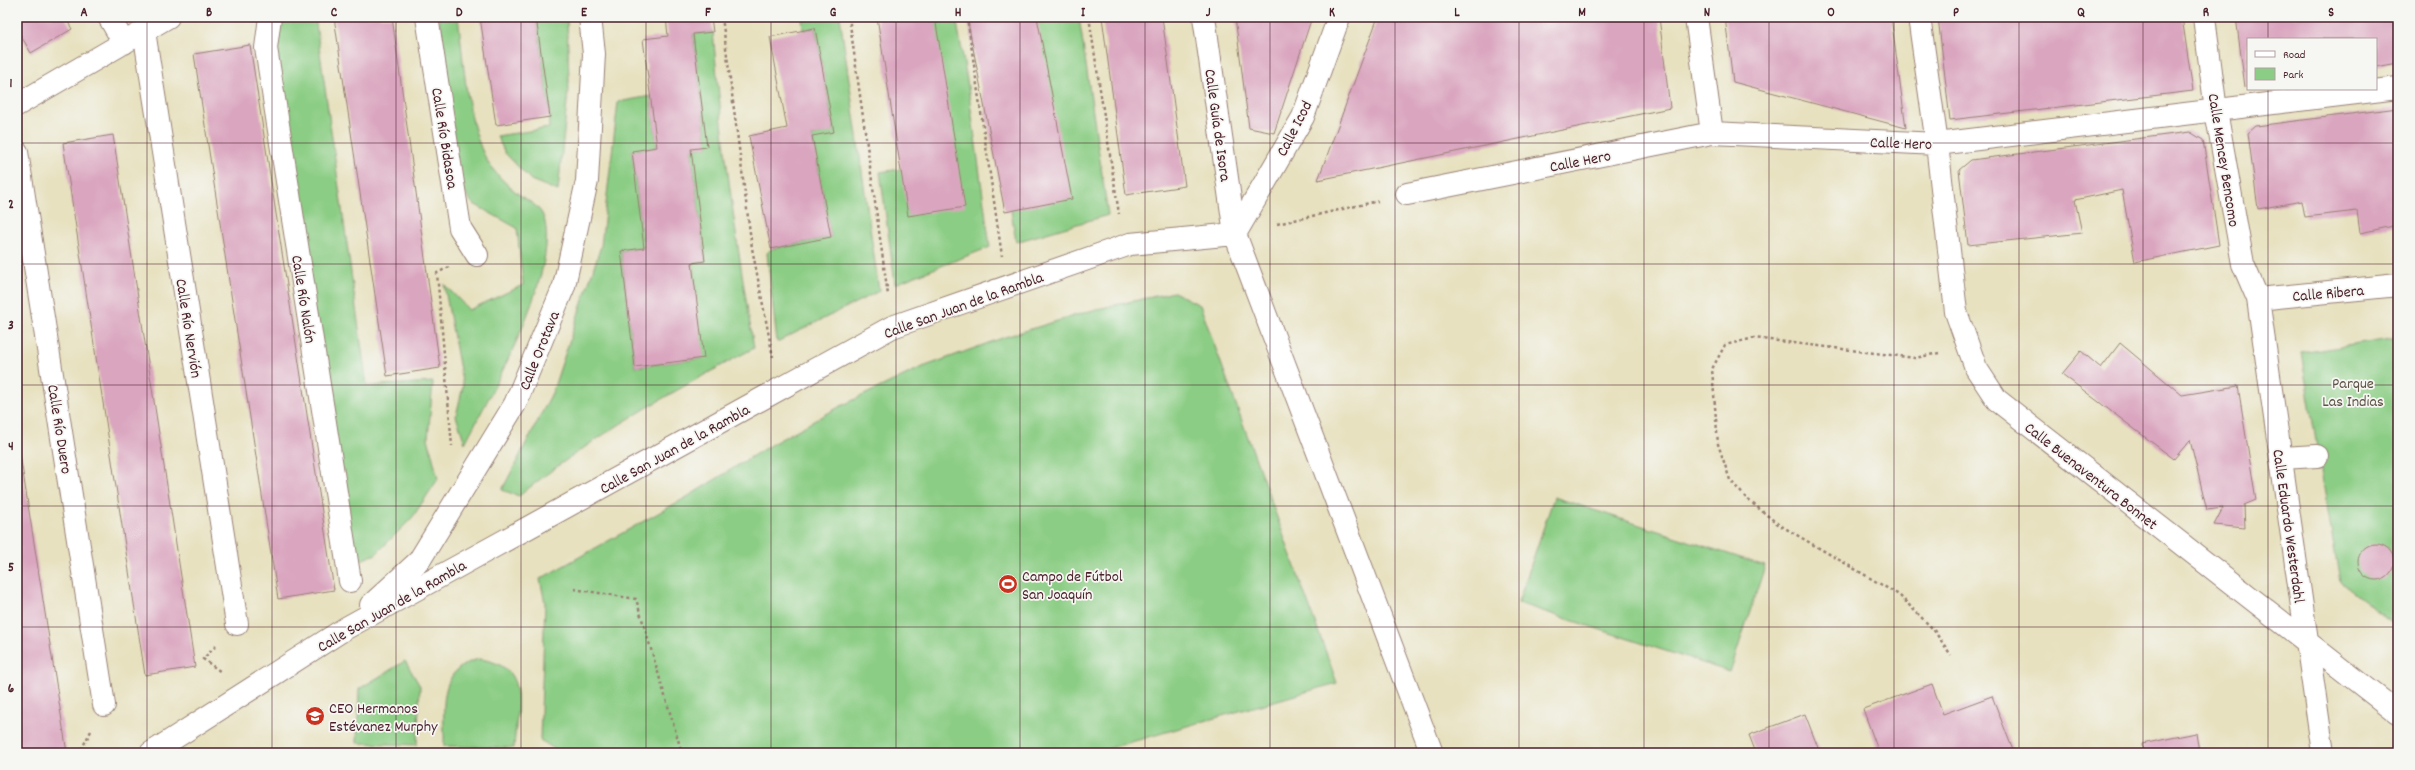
<svg xmlns="http://www.w3.org/2000/svg" width="2415" height="770" viewBox="0 0 2415 770" font-family="Dekko,sans-serif">
	<rect width="100%" height="100%" fill="#f6f6f2"/>
	<filter id="ink" filterUnits="userSpaceOnUse"><feTurbulence type="fractalNoise" baseFrequency=".025" numOctaves="2"/><feDisplacementMap in="SourceGraphic" scale="8" xChannelSelector="R" yChannelSelector="G"/><feConvolveMatrix kernelMatrix="1 2 1 2 8 2 1 2 1" color-interpolation-filters="sRGB"/></filter>
	<filter id="wash" filterUnits="userSpaceOnUse"><feTurbulence type="fractalNoise" baseFrequency=".012" numOctaves="4" result="noise"/><feDisplacementMap in="SourceGraphic" scale="16" xChannelSelector="R" yChannelSelector="G"/><feGaussianBlur stdDeviation="0.9" result="paint"/><feColorMatrix in="noise" values="0 0 0 0 0 0 0 0 0 0 0 0 0 0 0 0 0 1.4 0 .05"/><feComposite in="paint" operator="in"/></filter>
	<g filter="url(#wash)">
		<rect width="100%" height="100%" fill="#e7e1bf"/>
		<path fill="#8bcd84" stroke="#6a7658" d="M281,17h34l52,369 66,-4 -5,56 10,41 -26,39 -36,36 -23,9 -80,-515z
			M439,17h19c6,44 8,109 31,147 6,9 18,21 27,28 10,9 23,12 28,26 16,55 -53,175 -79,225l-9,-27 7,-30 -19,-102 25,26 54,-25 -6,-57 -45,-25 -13,-20z
			M536,17h31l2,65 -11,109 -27,-11 -26,-27 -8,-17 52,-8 1,-11z
			M802,17h38l39,274 -102,51 -10,-89 4,-4 60,-12 -19,-101 22,-5 -19,-103 -12,2z
			M935,17h21l11,63 23,167 -95,37 -15,-112 21,-3z
			M980,17h99l29,198 -92,27z
			M713,32c9,106 23,211 41,316 -82,44 -163,89 -235,148l-17,-6 50,-97 49,-147 17,-144 33,-6 6,51 -25,4 12,97 -23,3 14,116 68,-9 -11,-95 13,-2 -14,-112 16,-2 -14,-113z
			M1174,292l26,13 137,378 -244,70h-532l-21,-13 5,-137 -5,-24 147,-82 85,-53 67,-37 81,-39 85,-31 88,-27z
			M2398,338v289l-58,-45 -39,-229z
			M1554,497l211,69 -35,106 -212,-69z
			M479,659c52,6 37,50 35,89l-70,-2c1,-37 -9,-76 35,-87z
			M405,661l15,25 -3,59 -60,-2 2,-54z"/>
		<g id="blocks">
			<path fill="#daa5bf" d="M17,17h48l7,12 -41,24 -14,-24z
				M334,17h58l48,351 -53,8z
				M480,17h56l14,100 -54,8z
				M666,17h45l2,15 -20,2 14,113 -16,2 14,112 -13,2 12,95 -69,9 -14,-116 23,-3 -12,-97 25,-4 -14,-108 25,-3z
				M877,17h58l30,190 -57,9z
				M967,17h70l35,182 -67,13z
				M1102,17h60l23,169 -59,9z
				M1235,17h77l-38,116 -25,-5z
				M1378,17h281l11,91 -352,72z
				M1725,17h166l15,111 -173,-46z
				M1938,17h244l11,74 -243,29z
				M2236,17h162v46l-22,4v-28h-128v47l-3,1z
				M815,28l19,104 -22,4 19,101 -60,12 -22,-113 38,-8 -17,-91z
				M250,45l84,545 -56,9 -84,-545z
				M2398,108v117l-38,8 -3,-22 -52,6 -3,-16 -44,8 -10,-76 8,-7z
				M2190,132l13,8 16,105 -84,17 -13,-72 -47,10 7,33 -114,12 -9,-75 12,-10z
				M113,135l82,532 -50,8 -82,-532z
				M2120,343l62,52 56,-9 18,114 -12,5 1,23 -31,-3 9,-17 -16,2 -17,-70 -16,19 -112,-85 19,-23 20,17z
				M17,441h1l49,312h-50z
				M2358 562a18 18 0 1 1 36 0a18 18 0 1 1-36 0Z
				M1932,684l11,30 49,-18 22,57h-135l-16,-44z
				M1805,714l15,39h-64l-7,-18z
				M2196,733l3,20h-56l-1,-9z"/>
		</g>
	</g>
	<g filter="url(#ink)">
		<use href="#blocks" fill-opacity="0" stroke="#988075" stroke-width="1"/>
		<g fill="none" stroke-linecap="round" stroke-linejoin="round">
			<defs>
				<path id="pedestrian" d="M270,17l-4,31 84,533
					M2281,458l36,-2"/>
				<path id="minor" d="M109,17l15,26
					M427,17l33,211 17,27
					M1204,17l31,217 197,519
					M1696,17l16,116
					M1919,17l18,127 19,168 20,56 21,32 401,313
					M2204,17l12,94 27,153 15,35 65,454
					M144,31l93,593
					M17,105l151,-88
					M17,152l87,553
					M1407,194l305,-61 225,11 461,-56
					M1235,234l68,-117 36,-100
					M2258,299l140,-14
					M371,605l48,-44 96,-157 49,-118 23,-105 7,-127 -4,-37
					M151,753l195,-125 546,-301 238,-83 105,-10"/>
			</defs>
			<use href="#pedestrian" stroke="#988075" stroke-width="24"/>
			<use href="#minor" stroke="#988075" stroke-width="24"/>
			<path stroke="#988075" stroke-width="2.5" stroke-dasharray="3 3" stroke-linecap="butt" d="M722,17l30,231 21,109
				M849,17l39,278
				M967,17l35,239
				M1089,17l30,197
				M1277,224l101,-23
				M449,267l-12,6 15,173
				M1939,353l-24,5 -161,-20 -29,7 -13,24 6,75 12,36 17,19 31,25 121,71 34,34 18,26
				M574,589l62,10 46,154
				M216,646l-13,13 18,13
				M91,731l-9,17 10,5"/>
			<use href="#pedestrian" stroke="#fff" stroke-width="22"/>
			<use href="#minor" stroke="#fff" stroke-width="22"/>
		</g>
	</g>
	<path fill="none" stroke="#4a1f2b" stroke-width="1" stroke-opacity="0.55" d="M147,17v736M272,17v736M396,17v736M521,17v736M646,17v736M771,17v736M896,17v736M1020,17v736M1145,17v736M1270,17v736M1395,17v736M1519,17v736M1644,17v736M1769,17v736M1894,17v736M2019,17v736M2143,17v736M2268,17v22M2268,89v664M17,143h2381M17,264h2381M17,385h2381M17,506h2381M17,627h2381"/>
	<defs>
		<symbol id="stadium-disc" viewBox="-11 -11 22 22"><circle r="9.5" fill="#c8321e" stroke="#f6f6f2"/><path d="M0-5a6.5 5 0 1 0 0 10a6.5 5 0 1 0 0-10ZM-3.5-1.8h7v3.6h-7Z" fill="#fff"/></symbol>
		<symbol id="school-disc" viewBox="-11 -11 22 22"><circle r="9.5" fill="#c8321e" stroke="#f6f6f2"/><path d="M0-5L7-2L0 1L-7-2ZM-4 1L0 2.5L4 1V4Q0 6-4 4Z" fill="#fff"/></symbol>
	</defs>
	<g fill-rule="evenodd">
		<use href="#stadium-disc" x="997" y="573" width="22" height="22"/>
		<use href="#school-disc" x="304" y="705" width="22" height="22"/>
	</g>
	<g text-anchor="middle" stroke-width="3.5" stroke-linejoin="round" paint-order="stroke">
		<g font-size="16" fill="#4a1f2b" stroke="#f6f6f2">
			<text transform="translate(1219 125) rotate(82)" y="6">Calle Guía de Isora</text>
			<text transform="translate(1293 128) rotate(-63)" y="6">Calle Icod</text>
			<text transform="translate(446 138) rotate(81)" y="6">Calle Río Bidasoa</text>
			<text transform="translate(1901 142) rotate(2)" y="6">Calle Hero</text>
			<text transform="translate(1580 160) rotate(-11)" y="6">Calle Hero</text>
			<text transform="translate(2225 160) rotate(81)" y="6">Calle Mencey Bencomo</text>
			<text transform="translate(2328 292) rotate(-5)" y="6">Calle Ribera</text>
			<text transform="translate(305 299) rotate(81)" y="6">Calle Río Nalón</text>
			<text transform="translate(963 304) rotate(-20)" y="6">Calle San Juan de la Rambla</text>
			<text transform="translate(190 328) rotate(81)" y="6">Calle Río Nervión</text>
			<text transform="translate(538 350) rotate(-68)" y="6">Calle Orotava</text>
			<text transform="translate(61 429) rotate(81)" y="6">Calle Río Duero</text>
			<text transform="translate(674 448) rotate(-29)" y="6">Calle San Juan de la Rambla</text>
			<text transform="translate(2092 475) rotate(38)" y="6">Calle Buenaventura Bonnet</text>
			<text transform="translate(2290 526) rotate(82)" y="6">Calle Eduardo Westerdahl</text>
			<text transform="translate(391 605) rotate(-30)" y="6">Calle San Juan de la Rambla</text>
		</g>
		<g font-size="16" fill="#5e5346" stroke="#f6f6f2">
			<text x="2353" y="388">Parque<tspan x="2353" dy="18">Las Indias</tspan></text>
		</g>
		<g font-size="16" fill="#4a1f2b" stroke="#f6f6f2" text-anchor="start">
			<text x="1022" y="581">Campo de Fútbol<tspan x="1022" dy="18">San Joaquín</tspan></text>
			<text x="329" y="713">CEO Hermanos<tspan x="329" dy="18">Estévanez Murphy</tspan></text>
		</g>
	</g>
	<rect width="2415" height="770" fill="none" stroke="#f6f6f2" stroke-width="44"/>
	<rect x="2247" y="38" width="130" height="52" fill="#f6f6f2" stroke="#b1a0a2"/>
	<rect x="2255" y="51" width="20" height="6" fill="#ffffff" stroke="#b1a0a2"/>
	<text x="2283" y="58" font-size="12" fill="#4a1f2b">Road</text>
	<rect x="2255" y="68" width="20" height="12" fill="#8bcd84" stroke="#b1a0a2"/>
	<text x="2283" y="78" font-size="12" fill="#4a1f2b">Park</text>
	<rect x="22" y="22" width="2371" height="726" fill="none" stroke="#4a1f2b" stroke-width="1.5"/>
	<g font-size="13" text-anchor="middle" font-weight="bold" fill="#4a1f2b">
		<text x="84" y="16">A</text>
		<text x="209" y="16">B</text>
		<text x="334" y="16">C</text>
		<text x="459" y="16">D</text>
		<text x="584" y="16">E</text>
		<text x="708" y="16">F</text>
		<text x="833" y="16">G</text>
		<text x="958" y="16">H</text>
		<text x="1083" y="16">I</text>
		<text x="1208" y="16">J</text>
		<text x="1332" y="16">K</text>
		<text x="1457" y="16">L</text>
		<text x="1582" y="16">M</text>
		<text x="1707" y="16">N</text>
		<text x="1831" y="16">O</text>
		<text x="1956" y="16">P</text>
		<text x="2081" y="16">Q</text>
		<text x="2206" y="16">R</text>
		<text x="2331" y="16">S</text>
		<text x="11" y="87">1</text>
		<text x="11" y="208">2</text>
		<text x="11" y="329">3</text>
		<text x="11" y="450">4</text>
		<text x="11" y="571">5</text>
		<text x="11" y="692">6</text>
	</g>
</svg>
